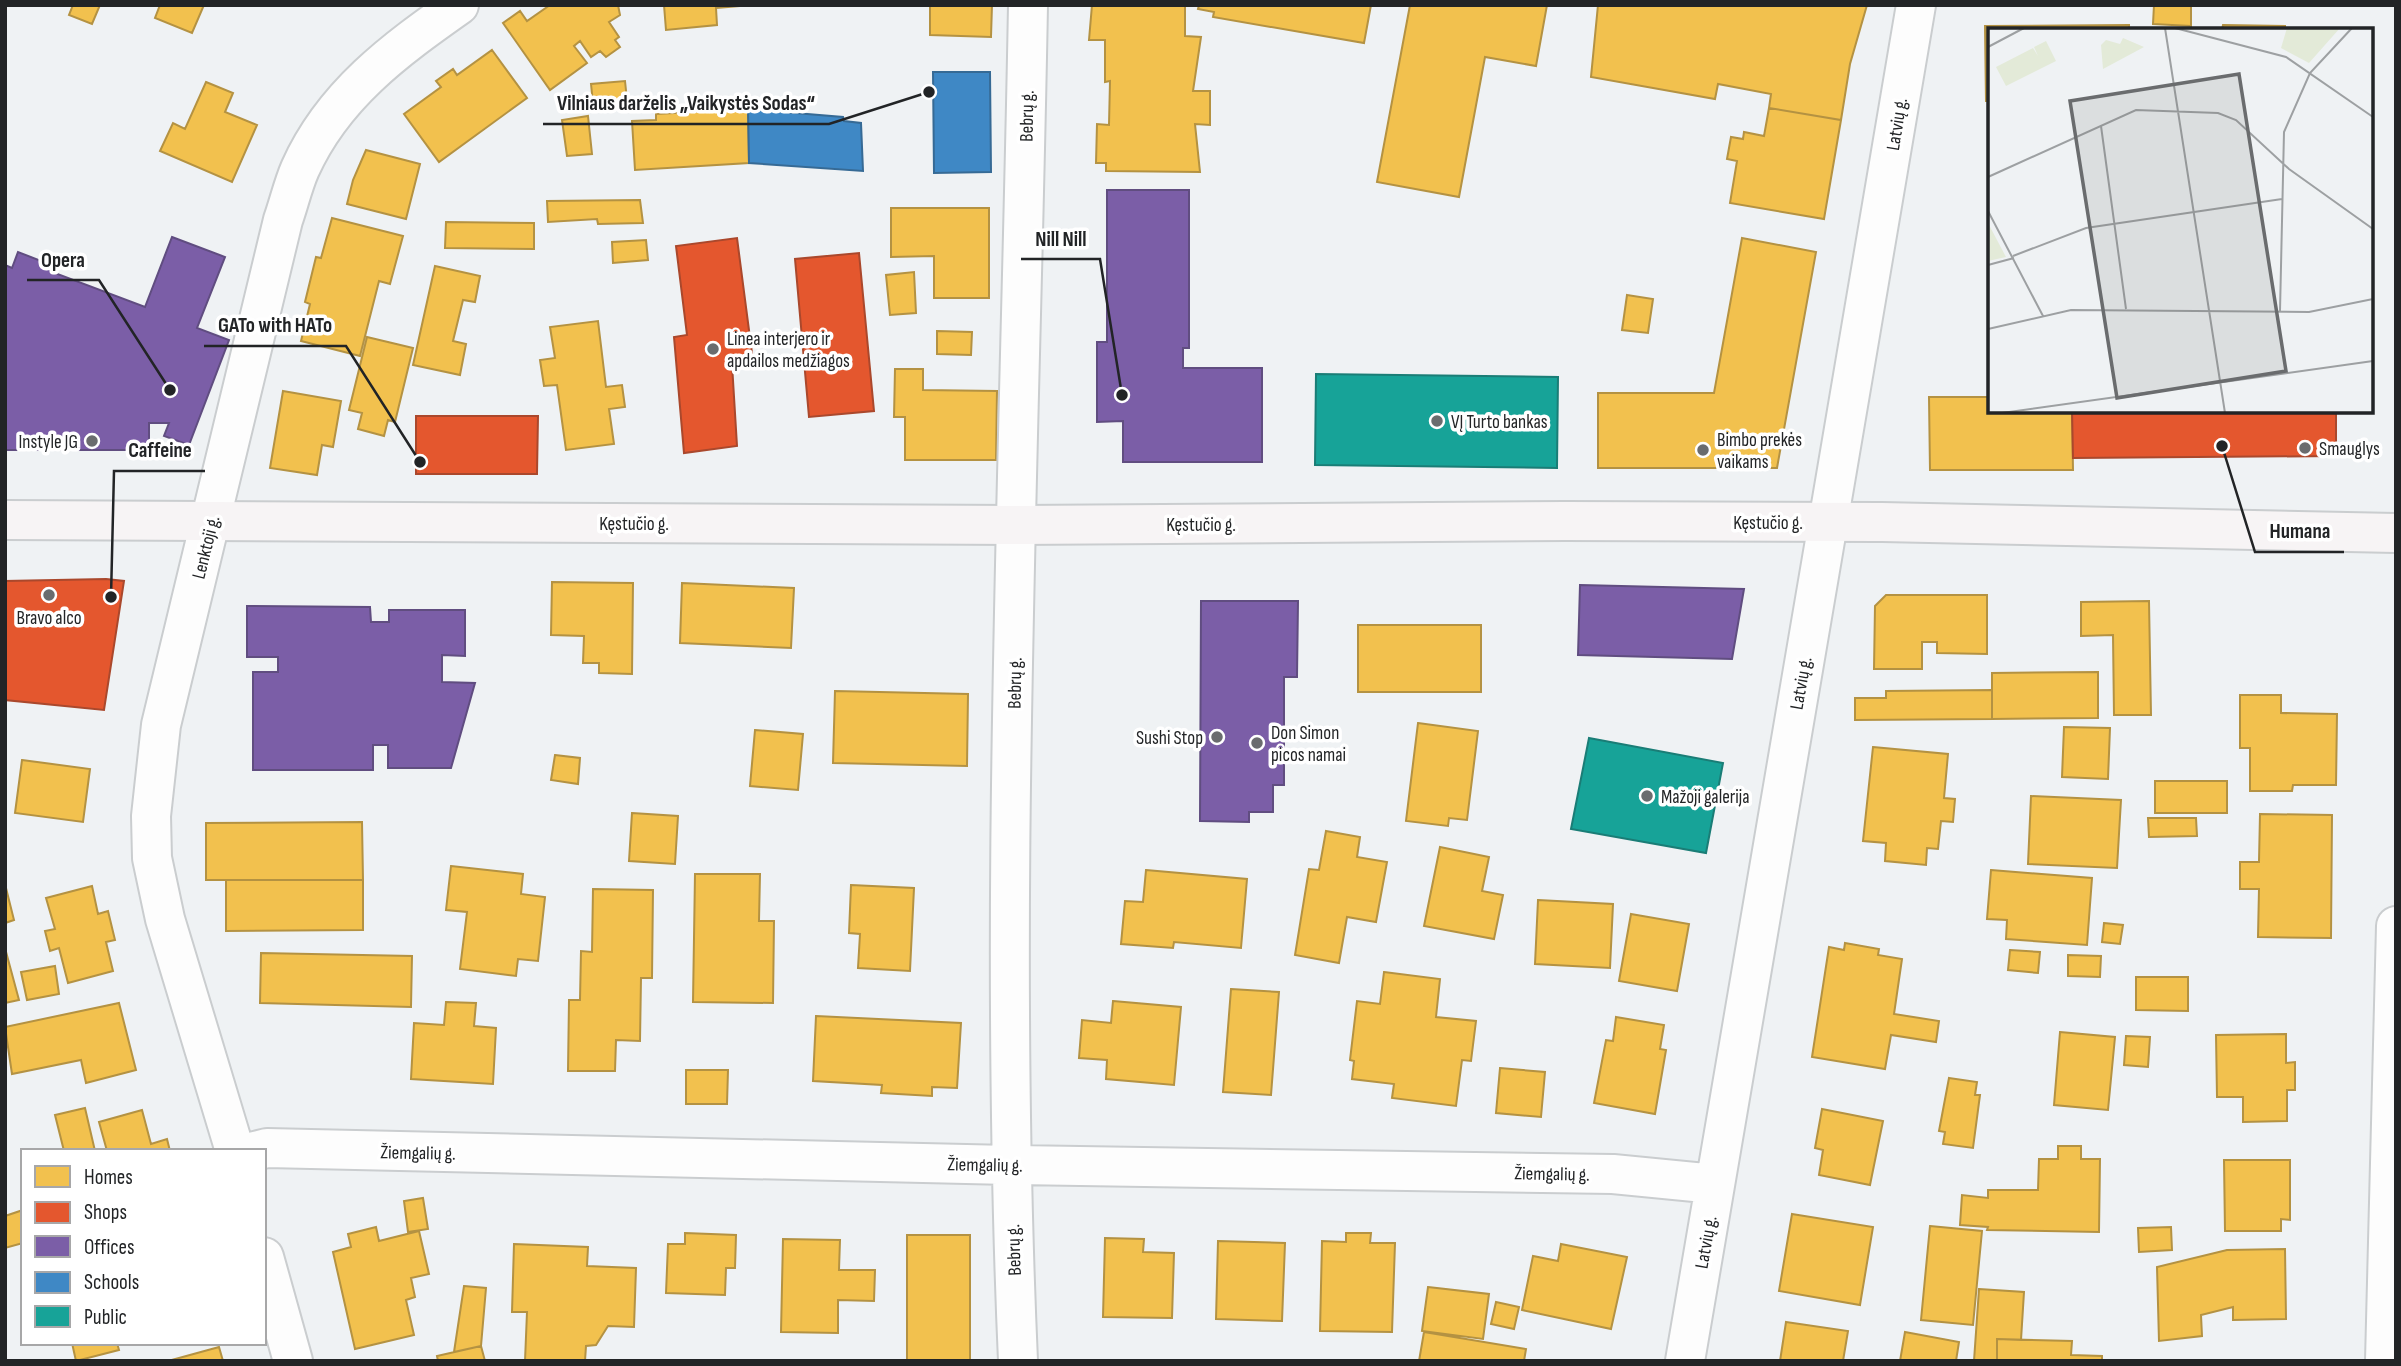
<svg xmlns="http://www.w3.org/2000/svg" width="2401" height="1366" viewBox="0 0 2401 1366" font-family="'Sofia Sans Condensed',sans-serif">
	<rect width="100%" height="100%" fill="#eff2f4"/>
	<path fill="#f2c14e" stroke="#b49242" stroke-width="2" d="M73,5h27l-8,19 -23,-9z
		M160,5h44l-12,28 -37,-15z
		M550,5h68l2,10 -11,7 10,15 -4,3 5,7 -14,10 -6,-6 -9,6 -11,-16 -6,5 13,17 -37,27 -47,-67 17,-12 7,10z
		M664,5h88l-36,3 1,17 -51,5z
		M930,5h62l-1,32 -61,-2z
		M1092,5h93v31l16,1 -8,54h17v34l-15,-1 5,48 -94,-1v-8h-10l1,-39 12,1 1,-44 -5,1v-42h-16z
		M1199,5h172l-7,38 -151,-26 1,-5 -16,-3z
		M1410,5h137l-11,61 -51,-9 -26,140 -82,-15z
		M1598,5h269l-17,59 -9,56 -72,-12 2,-14 -53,-10 -3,15 -124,-22z
		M2154,5h37v21l-38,-2z
		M2129,25v5h-139v71h-4l-1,-75z
		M2223,25l62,1v4h-63z
		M492,50l35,48 -88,64 -35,-48 37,-27 -5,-6 17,-12 4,6z
		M625,81l2,19 -34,3 -2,-19z
		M206,82l27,11 -8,19 32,13 -25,57 -72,-31 13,-28 12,6z
		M1769,108l72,12 -17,99 -94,-16 7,-42 -10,-2 4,-22 12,2 1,-7 20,4z
		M748,109l1,54 -114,7 -3,-49 24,-1v-6z
		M588,116l4,38 -25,2 -5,-36z
		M366,150l54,14 -14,55 -59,-15 6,-24z
		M640,200l3,23 -45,1 -1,-5 -49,3 -1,-21z
		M891,208h98v90h-55v-42l-43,1z
		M332,218l71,18 -13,48 -11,-3 -19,75 -59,-15 9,-37 -5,-2 11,-45 5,1z
		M446,222l88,1v26l-89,-1z
		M1742,238l74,14 -39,216h-179v-75h116z
		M646,240l2,20 -35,3 -1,-21z
		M435,266l45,10 -5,26 -12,-2 -10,41 13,3 -6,31 -47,-10z
		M914,272l2,41 -26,2 -4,-40z
		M1627,295l26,4 -5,34 -26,-3z
		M598,321l8,66 16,-2 3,22 -16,2 5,35 -48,6 -9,-65 -13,1 -4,-26 15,-2 -5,-31z
		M937,331l35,1 -1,23 -34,-1z
		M367,337l46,11 -18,74 -7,-2 -4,16 -26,-7 4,-16 -13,-3z
		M895,369h28v21l74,1 -1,69h-91v-43h-11z
		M283,391l58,10 -8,46 -11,-2 -5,30 -47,-7z
		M1929,397h61v14h82l1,59h-143z
		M552,582l81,1 -1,91 -33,-1v-10h-16l1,-27 -33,-1z
		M682,583l112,5 -3,60 -111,-5z
		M1886,595h101v59l-50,-1v-11h-15v27h-48l1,-63z
		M2149,601l2,114h-37l-1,-80 -32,1v-34z
		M1358,625h123v67h-123z
		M2098,672v46l-106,1v-46z
		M1992,690v29l-137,1v-22h31v-7z
		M835,691l133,3 -1,72 -134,-3z
		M2240,695h41v18l56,1 -1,71h-43l-1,6h-42v-43h-10z
		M1418,723l60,8 -11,89 -18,-2 -1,8 -42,-5z
		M2064,727l46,1 -2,51 -46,-2z
		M755,730l48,4 -5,56 -48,-4z
		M1873,747l75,7 -4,44 11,1 -2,23 -12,-1 -3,28 -11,-1 -1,17 -41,-4 1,-18 -23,-2z
		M555,755l25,3 -2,26 -27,-4z
		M22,760l68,9 -7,53 -68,-9z
		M2155,781h72v32h-72z
		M2031,796l90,4 -4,68 -89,-4z
		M632,813l46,3 -3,48 -46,-3z
		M2260,814l72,1 -1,123 -73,-1 1,-48h-19v-27h19z
		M2148,818h48l1,18 -48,1z
		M362,822l1,58h-157v-57z
		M1326,831l34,6 -3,20 30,5 -11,60 -29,-5 -8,46 -44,-8 14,-86 10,1z
		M1440,847l49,10 -7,34 21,4 -9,44 -70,-13z
		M451,866l72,8 -2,20 24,3 -7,64 -20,-2 -2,17 -56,-7 7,-57 -21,-2z
		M1146,870l101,9 -6,69 -67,-6 -1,6 -52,-4 4,-43 18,1z
		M1991,870l101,8 -5,67 -81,-6 1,-19 -20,-1z
		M695,874h65l-1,47h15l-1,82 -80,-1z
		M226,880h137v50l-137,1z
		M5,884l9,36 -9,3z
		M851,885l63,3 -4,83 -52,-3 2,-34 -11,-1z
		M92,886l6,28 10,-3 7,29 -9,2 7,29 -45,12 -9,-35 -9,3 -5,-20 10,-2 -9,-31z
		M593,889l60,1 -1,88h-11l-1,63 -24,-1 -1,31h-47l1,-71h11l1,-49 11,1z
		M1538,900l75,4 -3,64 -75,-4z
		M1631,914l58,10 -12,67 -58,-10z
		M2104,923l19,2 -3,19 -18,-2z
		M1845,943l34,6 -1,6 24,4 -8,55 45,7 -3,21 -45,-7 -6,34 -73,-12 17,-110 15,3z
		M5,948l14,52 -14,3z
		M2010,950l30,2 -2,21 -30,-3z
		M261,953l151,3 -1,51 -151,-4z
		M2068,955l33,1 -1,21 -32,-1z
		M55,966l4,28 -32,6 -6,-28z
		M1384,972l56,7 -4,38 40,4 -5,40 -9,-1 -6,46 -64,-8 2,-14 -42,-5 2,-18 -4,-1 7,-59 23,3z
		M2136,977h52v34l-52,-1z
		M1231,989l48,3 -8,103 -48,-3z
		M1113,1001l68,6 -7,78 -68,-6 1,-19 -28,-2 3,-38 29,3z
		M446,1002l30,1 -2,23 22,2 -3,56 -82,-5 3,-56 30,2z
		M119,1003l17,67 -50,13 -5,-23 -69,14 -7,-47z
		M816,1016l145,7 -4,65 -25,-1v9l-51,-3 1,-8 -69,-4z
		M1616,1017l48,8 -4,24 6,1 -11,64 -61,-11 12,-63 7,1z
		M2060,1032l55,5 -7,73 -54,-5z
		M2286,1034v29l9,-1v28h-8v31l-44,1v-25h-26l-1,-62z
		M2126,1036l24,1 -2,30 -24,-2z
		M1500,1068l45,4 -4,45 -45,-4z
		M686,1070h42l-1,34h-41z
		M1949,1078l28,4 -2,13h5l-7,53 -30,-4 2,-12 -6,-1z
		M85,1108l10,43h-31l-9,-36z
		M1822,1109l61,12 -13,64 -51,-10 4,-25 -8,-2z
		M142,1110l9,34 16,-5 3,12h-63l-8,-29z
		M2058,1146h23v13h19l-1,73 -112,-2 1,-3 -28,-2 2,-30 26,3v-8h50l1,-31h19z
		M2224,1160h66v60l-9,-1v12h-56z
		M423,1198l5,31 -20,3 -4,-31z
		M23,1210v33l-18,5v-32z
		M1792,1214l81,13 -13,78 -81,-14z
		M1930,1226l52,5 -9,94 -52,-5z
		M376,1227l3,14 40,-10 10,43 -18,4 4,19 -9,3 8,35 -59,14 -22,-97 18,-5 -3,-13z
		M2171,1227l1,23 -33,2 -1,-24z
		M685,1233l51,2 -1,33h-9l-1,27 -59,-2 2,-49h17z
		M1346,1233h25l-1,10h25l-3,89 -72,-1 2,-90 24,1z
		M907,1235h63v126h-63z
		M1105,1238l39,1 -1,13 31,1 -2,65 -69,-1z
		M783,1239l57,1 -1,30h36l-1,31 -36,-1v33l-57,-1z
		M1218,1241l67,2 -3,78 -66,-2z
		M514,1244l74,3 -1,19 49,2 -2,59 -26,-1 -12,19 -10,1 -1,15h-60l2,-49h-15z
		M1561,1244l66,13 -16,72 -89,-19 11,-54 25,5z
		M2285,1249l1,70 -53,1v-13l-32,8 1,21 -43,5 -2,-74 70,-17z
		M464,1286l22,2 -5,58 -27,6z
		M1428,1287l61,7 -6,45 -61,-8z
		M1979,1289l45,3 -3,48 -24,-1v22h-23z
		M1496,1302l23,5 -5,22 -23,-5z
		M1786,1322l62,9 -5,30h-63z
		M1424,1332l102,17 -2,12h-105z
		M1905,1332l54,10 -3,19h-56z
		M1997,1339l75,2 -1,14 31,1v5h-105z
		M72,1343h45l2,7 -43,11z
		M481,1346l4,15h-47l-1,-5z
		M219,1347l4,14h-55z"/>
	<path fill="#e4572e" stroke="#aa482c" stroke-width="2" d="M737,238l16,123 -21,3 5,82 -53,7 -10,-116 13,-2 -11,-89z
		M859,253l15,158 -65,6 -14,-158z
		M2072,411h264v45l-263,2z
		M416,416h122l-1,58h-121z
		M106,579l18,2 -20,129 -99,-10v-119z"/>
	<path fill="#7b5ea7" stroke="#604d80" stroke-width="2" d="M1107,190h82v158h-6v20h79v94h-139v-41l-26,1v-80h10z
		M172,237l53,20 -28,71 32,12 -40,105 -25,-9 5,-13h-20v27h-144v-185l7,3 6,-16 36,14 -2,6 93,35z
		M1580,585l164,4 -12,70 -154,-4z
		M1201,601h97l-1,76h-13v108h-11v27h-24v10l-49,-1z
		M247,606l123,1 1,15h18v-12h76v46l-23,-1v27l33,1 -24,85h-63v-23h-15v25h-120v-98h25v-15h-31z"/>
	<path fill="#3f88c5" stroke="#366a95" stroke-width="2" d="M933,72h57l1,100 -57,1z
		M748,109l95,8 1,4 17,2 2,48 -114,-8z"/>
	<path fill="#17a398" stroke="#1a7d76" stroke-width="2" d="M1316,374l242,3 -1,91 -242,-3z
		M1589,738l134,25 -17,90 -135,-24z"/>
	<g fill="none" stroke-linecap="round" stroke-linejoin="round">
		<defs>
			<path id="minor" d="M235,1151l-70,-232 -13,-61 -1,-42 10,-91 122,-505c6,-17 10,-35 17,-51 33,-74 95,-119 159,-164
				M255,1151l12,-3 742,17 604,9 102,10
				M264,1257l29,104
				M1018,1361c-20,-452 2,-904 10,-1356
				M1685,1361l143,-838
				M2385,1361l11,-435"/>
			<path id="tertiary" d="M1828,523l88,-518"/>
			<path id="secondary" d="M5,520l1013,5 547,-4 317,1 514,11"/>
		</defs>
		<use href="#minor" stroke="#cacdcf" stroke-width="42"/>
		<use href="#tertiary" stroke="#cacdcf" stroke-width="42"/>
		<use href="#secondary" stroke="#cacdcf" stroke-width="42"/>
		<use href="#minor" stroke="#fdfdfd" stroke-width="38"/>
		<use href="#tertiary" stroke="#fdfdfd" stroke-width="38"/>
		<use href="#secondary" stroke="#f7f4f5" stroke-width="38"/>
	</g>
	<g fill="#6a6c6e" stroke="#fff" stroke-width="2.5">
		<circle cx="713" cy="349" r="7"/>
		<circle cx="1437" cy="421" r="7"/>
		<circle cx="92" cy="441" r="7"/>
		<circle cx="2305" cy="448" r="7"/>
		<circle cx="1703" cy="450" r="7"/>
		<circle cx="49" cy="595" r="7"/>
		<circle cx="1217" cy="737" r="7"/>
		<circle cx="1257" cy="743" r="7"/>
		<circle cx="1647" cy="796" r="7"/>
	</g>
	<g text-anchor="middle" stroke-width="7" stroke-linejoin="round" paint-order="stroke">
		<g font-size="19" fill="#222426" stroke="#fff">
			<text transform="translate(1026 116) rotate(-89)" y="7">Bebrų g.</text>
			<text transform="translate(1896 124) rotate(-81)" y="7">Latvių g.</text>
			<text x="1768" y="529">Kęstučio g.</text>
			<text x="634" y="530">Kęstučio g.</text>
			<text x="1201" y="531">Kęstučio g.</text>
			<text transform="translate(205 547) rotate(-76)" y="7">Lenktoji g.</text>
			<text transform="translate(1014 683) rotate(-89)" y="7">Bebrų g.</text>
			<text transform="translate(1800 683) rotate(-80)" y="7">Latvių g.</text>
			<text transform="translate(418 1152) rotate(1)" y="7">Žiemgalių g.</text>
			<text transform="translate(985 1164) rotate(1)" y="7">Žiemgalių g.</text>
			<text transform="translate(1552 1173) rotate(1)" y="7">Žiemgalių g.</text>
			<text transform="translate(1705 1242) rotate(-80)" y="7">Latvių g.</text>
			<text transform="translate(1013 1250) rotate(-92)" y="7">Bebrų g.</text>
		</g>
		<g font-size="19" fill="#222426" stroke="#fff" text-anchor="start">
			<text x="727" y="345">Linea interjero ir<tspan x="727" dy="22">apdailos medžiagos</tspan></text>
			<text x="1451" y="428">VĮ Turto bankas</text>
			<text x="1717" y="446">Bimbo prekės<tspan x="1717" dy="22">vaikams</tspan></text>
			<text x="78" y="448" text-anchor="end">Instyle JG</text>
			<text x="2319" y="455">Smauglys</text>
			<text x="49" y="624" text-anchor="middle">Bravo alco</text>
			<text x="1271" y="739">Don Simon<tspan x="1271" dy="22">picos namai</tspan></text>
			<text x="1203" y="744" text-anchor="end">Sushi Stop</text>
			<text x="1661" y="803">Mažoji galerija</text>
		</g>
	</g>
	<g transform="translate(1988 28)">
		<rect width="385" height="385" fill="#eff2f4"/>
		<path d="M299,0h53l-31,35 -28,-15zM135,10l21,9 -41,22 -2,-24 5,-5 14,4zM58,13l10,20 -50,25 -10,-19 37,-19 5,8 -4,-9zM0,195l18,34 -18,4z" fill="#e3ead8"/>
		<path fill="none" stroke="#9da0a2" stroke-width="2" d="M177,0l60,385M187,0l111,29 87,60M0,19l36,-19M113,98l25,183M0,149l148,-67 82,3 18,7 53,49 84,60M0,183l55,105M25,228l73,-28 196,-29M0,237l26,-7M292,283l4,-179 26,-59 42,-45M0,301l83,-19 238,2 64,-13M14,385l371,-52"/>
		<path fill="#6a6c6e" fill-opacity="0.15" stroke="#6a6c6e" stroke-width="3.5" d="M251,46l47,297 -169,27 -47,-297z"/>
		<rect width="385" height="385" fill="none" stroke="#222426" stroke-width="3.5"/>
	</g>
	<path fill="none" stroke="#222426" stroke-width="2.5" d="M929 92L829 124H543M1122 395L1100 259H1021M170 390L99 280H27M420 462L346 346H204M111 597L114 471H205M2222 446L2255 552H2344"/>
	<g fill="#222426" stroke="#fff" stroke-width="2.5">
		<circle cx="929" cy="92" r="7"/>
		<circle cx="1122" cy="395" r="7"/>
		<circle cx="170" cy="390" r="7"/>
		<circle cx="420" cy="462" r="7"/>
		<circle cx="111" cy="597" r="7"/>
		<circle cx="2222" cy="446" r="7"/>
	</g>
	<g font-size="21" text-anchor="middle" font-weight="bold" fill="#222426" stroke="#fff" stroke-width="7" stroke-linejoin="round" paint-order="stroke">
		<text x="686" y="110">Vilniaus darželis „Vaikystės Sodas“</text>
		<text x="1061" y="246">Nill Nill</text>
		<text x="63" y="267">Opera</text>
		<text x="275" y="332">GATo with HATo</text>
		<text x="160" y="457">Caffeine</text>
		<text x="2300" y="538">Humana</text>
	</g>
	<rect width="2401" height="1366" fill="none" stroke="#222426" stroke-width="14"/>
	<rect x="21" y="1149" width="245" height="196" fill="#ffffff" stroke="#a7a7a8" stroke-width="2"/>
	<rect x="35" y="1166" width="35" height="21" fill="#f2c14e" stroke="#a7a7a8" stroke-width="2"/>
	<text x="84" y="1184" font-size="21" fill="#222426">Homes</text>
	<rect x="35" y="1202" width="35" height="21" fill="#e4572e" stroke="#a7a7a8" stroke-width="2"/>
	<text x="84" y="1219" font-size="21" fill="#222426">Shops</text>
	<rect x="35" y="1236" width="35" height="21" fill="#7b5ea7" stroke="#a7a7a8" stroke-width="2"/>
	<text x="84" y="1254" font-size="21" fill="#222426">Offices</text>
	<rect x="35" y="1272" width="35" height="21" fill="#3f88c5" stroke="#a7a7a8" stroke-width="2"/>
	<text x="84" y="1289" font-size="21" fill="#222426">Schools</text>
	<rect x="35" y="1306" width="35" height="21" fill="#17a398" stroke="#a7a7a8" stroke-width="2"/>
	<text x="84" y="1324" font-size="21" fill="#222426">Public</text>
</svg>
